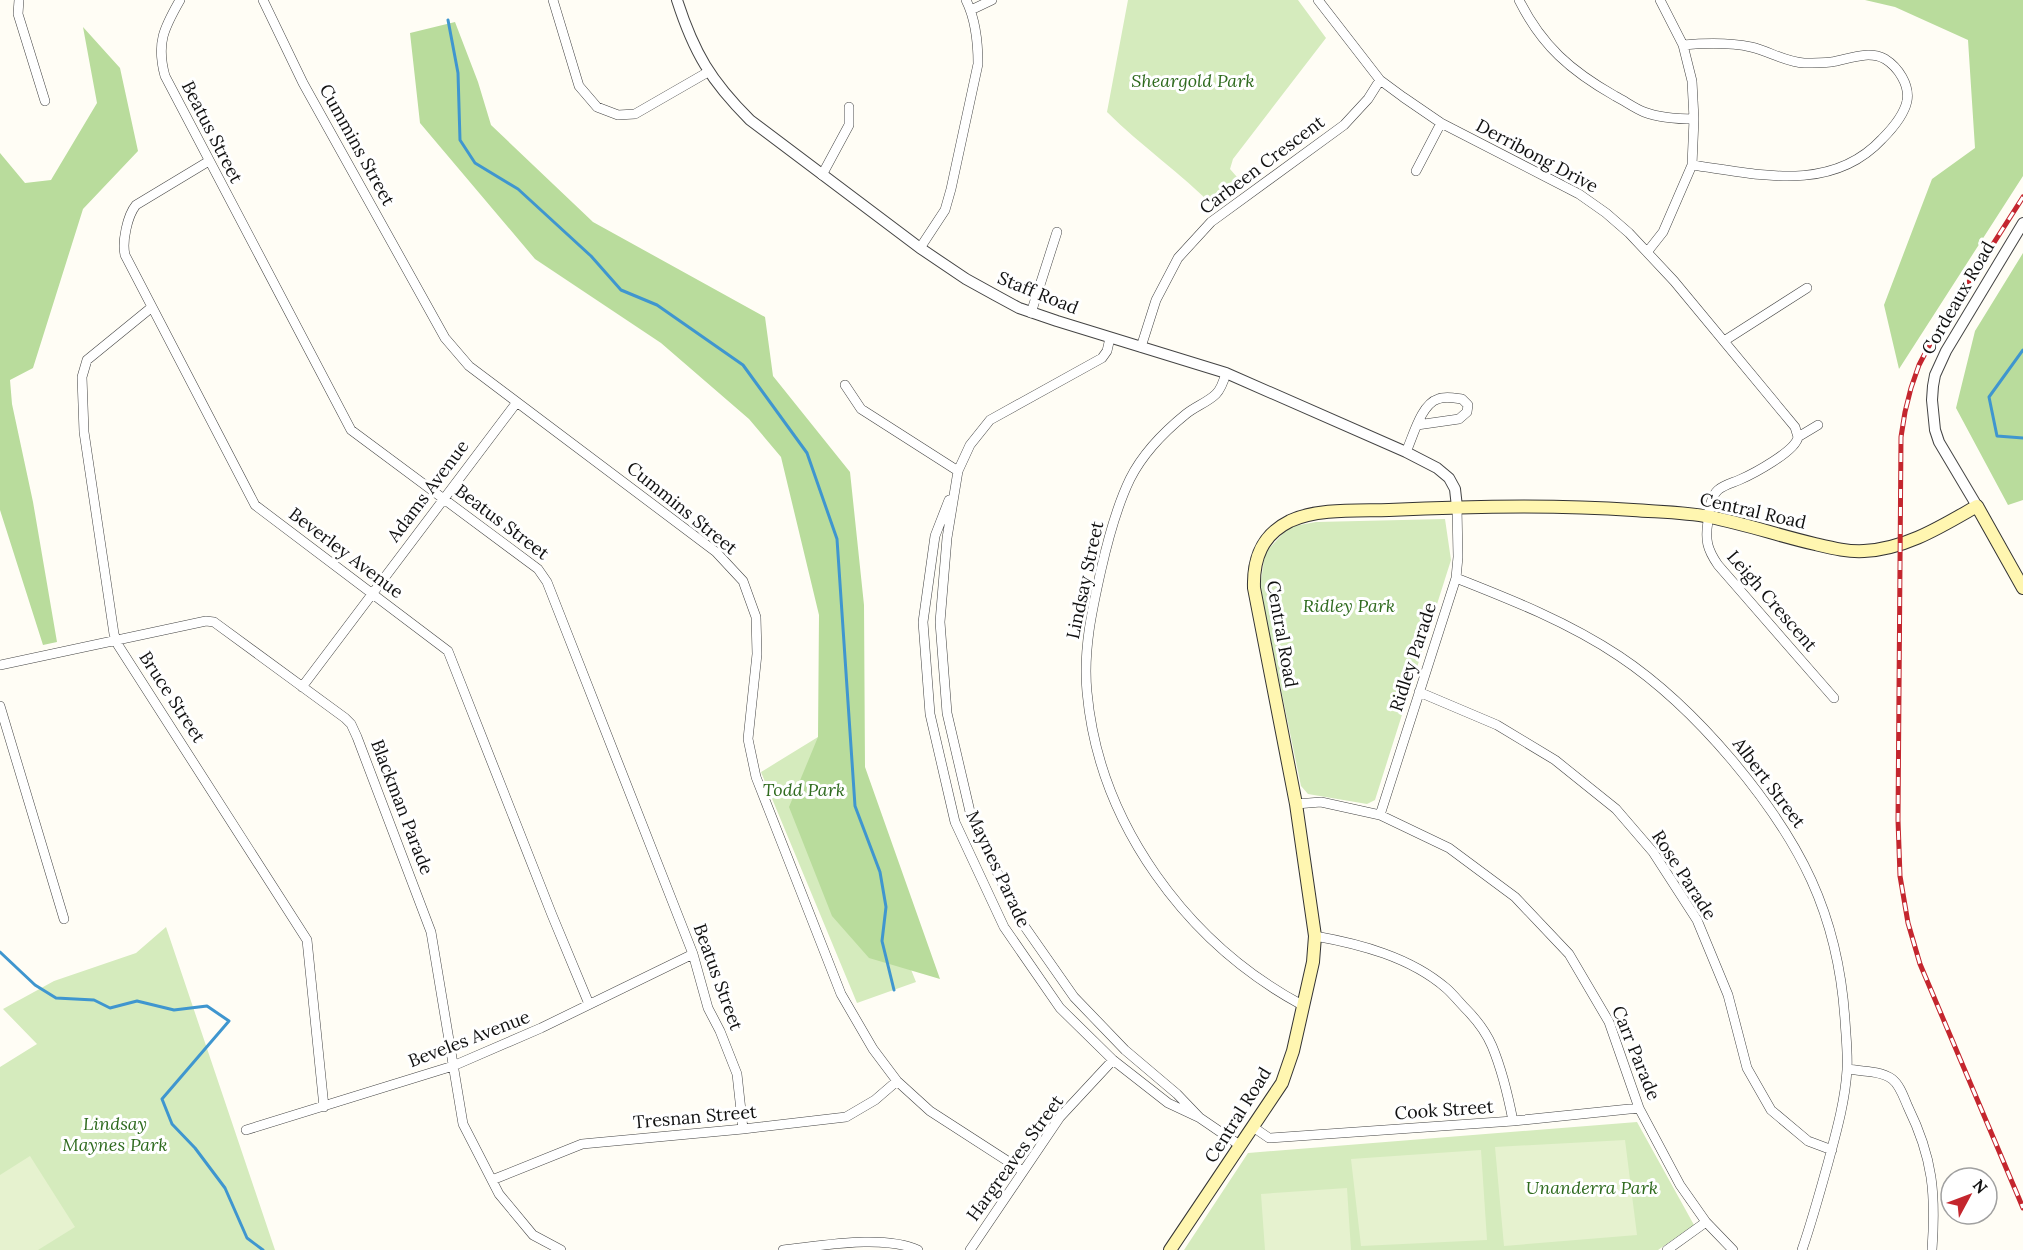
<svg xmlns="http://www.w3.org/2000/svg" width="2023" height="1250" viewBox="0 0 2023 1250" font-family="Lora,serif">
	<rect width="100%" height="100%" fill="#fffdf5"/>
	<path fill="#d5ebbd" d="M1128,0h170l28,38 -93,121 -3,10 13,15 -28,24c-34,-35 -74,-62 -108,-96z
		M1445,519l6,41 -76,240 -8,4 -59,-10 -7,-8 -41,-198 5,-35 24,-26 27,-5z
		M818,737l98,245 -59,21 -96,-231z
		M166,927l109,323h-275v-183l37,-23 -34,-35 51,-28 82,-28z
		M1637,1122l57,103 -36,25h-474l64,-97z"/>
	<path fill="#b9dc9c" d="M1865,0h158v176l-124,193 -15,-64 48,-126 43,-31 -7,-108 -73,-33z
		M455,22l23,60 13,43 102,97 172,95 8,59 77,96 14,133 1,162 75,212 -71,-21 -37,-42 -43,-109 29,-70 1,-122 -38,-158 -32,-38 -88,-76 -126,-84 -115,-136 -10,-90z
		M83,27l37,41 18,83 -55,58 -50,159 -23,12 2,24 21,98 24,140 -14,3 -43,-135v-357l25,30 26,-3 46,-77z
		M2023,253v247l-15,5 -52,-97 19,-77z"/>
	<path fill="#e6f2cf" d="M1625,1140l12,95 -133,11 -9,-99z
		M1481,1150l6,90 -126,6 -10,-87z
		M30,1156l45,71 -37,23h-38v-75z
		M1347,1188l4,62h-86l-4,-56z"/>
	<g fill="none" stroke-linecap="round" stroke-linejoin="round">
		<path stroke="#3f96cf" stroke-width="3" d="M448,20l10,53 2,67 15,23 43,26 73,67 30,34 36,15 86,60 64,88 30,86 18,267 25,66 6,35 -4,34 12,49
			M2023,350l-34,47 8,39 26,2
			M0,952l35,33 21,13 38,2 16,8 27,-7 37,9 33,-4 22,15 -67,78 10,25 23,24 30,40 22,50 16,12"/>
		<defs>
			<path id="minor" d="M19,0l-1,14 27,87
				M180,0c-16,28 -24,43 -15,76l186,354 187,139 9,13 146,372 15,54 12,23 17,43 6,55
				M263,0l40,83 142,255 24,28 247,186 27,29 13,36 1,37 -9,85 8,38 85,217 32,55 24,32 33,30 93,60
				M553,0l26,86 18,21 21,8 17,-1 73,-42
				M1318,0l62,80 23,17 38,26 138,71 27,19 23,20 45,48 121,146 3,10
				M1519,0c23,46 52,71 96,96 10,5 19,12 29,16 16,6 33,7 50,7
				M971,10l21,-10
				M1683,45c23,-2 45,-3 68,2 18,4 34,15 53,16 9,0 18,0 27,-1 18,-3 37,-12 54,-3 13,8 25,26 22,42 -3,14 -15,28 -25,38 -51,55 -125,35 -190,26
				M209,161l-73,44c-9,11 -14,37 -11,50l130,250 193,146 104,264 37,89
				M1416,171l25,-48
				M822,175l27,-50v-18
				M920,248l25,-38 6,-21 27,-125c0,-22 -2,-44 -12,-64
				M1648,251l15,-19 29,-67 2,-46 -2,-38 -9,-36 -23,-45
				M152,307l-65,53 -5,17 2,55 30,202 4,11 189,295 17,167
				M1031,313l26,-81
				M1110,338l-3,13 -5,7 -112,62 -20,25 -12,26 -11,67 -7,84 7,91 24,103 47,101 56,80 51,53 52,44 23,24
				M1724,341l83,-53
				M1141,347l15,-47 22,-42 33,-36 133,-97 24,-26 12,-19
				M1226,373c-2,7 -5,16 -10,21 -8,8 -20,12 -30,20 -21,17 -44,41 -56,65 -14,29 -22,60 -29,91 -9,40 -18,80 -14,122 12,132 100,251 215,313
				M845,385l16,24 97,62
				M1818,425l-20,12c-2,14 -45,37 -59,43 -7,3 -15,5 -21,10 -8,7 -9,22 -10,31 -3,19 -1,28 10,44l116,133
				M1406,452c7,-15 15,-48 32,-53 7,-3 16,-1 24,0l6,6 -1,7 -8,7 -42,6
				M949,500l-14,36 -12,86 7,92 25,108 49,105 56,81 53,52 55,43 32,15 41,28
				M1456,578c56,22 112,44 163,78 42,28 80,65 113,104 68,81 106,153 113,260 1,17 3,34 2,50 -2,32 -11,63 -19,93 -8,29 -16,58 -26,87
				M0,665l206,-44 8,1 131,96 6,6 6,13 74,195 32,192 36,70 34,41 28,15
				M302,687l215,-285
				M1419,692l78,33 58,35 61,49 37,43 44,68 31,75 19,73 24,42 37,31 24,9
				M0,706l64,213
				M1296,804l25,-2 59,13 69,33 66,49 54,57 40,68 30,86 41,77 26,37 27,28
				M1380,815l76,-237 2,-21 -1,-50
				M1315,936c45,8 95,21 131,52 7,6 13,14 19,20 11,11 21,24 27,38 10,24 16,49 21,75
				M1847,1069c14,2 34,2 45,10 8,6 12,19 16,28 25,51 28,87 24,143
				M1253,1127l16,11 244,-17 126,-13
				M246,1130l207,-64 88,-38 152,-74
				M492,1180l90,-36 161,-15 103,-12 29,-17 22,-19
				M783,1250c38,-4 100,-16 135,0
				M970,1250l90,-133 53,-57
				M1667,1250l39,-28"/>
			<path id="tertiary" d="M677,0c17,53 34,81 73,120l170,128 46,31 29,16 24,13 38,13 169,52 180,79 31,16 12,10 6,11 2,18
				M1977,506l-38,-64 -4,-12 -3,-30 1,-14 2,-11 11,-24 77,-128"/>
			<path id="secondary" d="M1170,1250l112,-167 11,-32 20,-89 2,-26 -19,-132 -42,-216c-1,-30 8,-53 36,-67 28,-13 69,-10 99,-11 82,-4 163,-6 244,0 26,2 52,2 77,7 36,7 70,19 105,27 17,4 33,8 49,7 42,-2 78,-25 113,-45l46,82"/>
		</defs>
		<use href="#minor" stroke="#444" stroke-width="10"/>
		<use href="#tertiary" stroke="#444" stroke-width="12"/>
		<use href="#secondary" stroke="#333" stroke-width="14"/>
		<use href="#minor" stroke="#fff" stroke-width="9"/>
		<use href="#tertiary" stroke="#fff" stroke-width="10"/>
		<use href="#secondary" stroke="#fff6b0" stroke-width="12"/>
		<defs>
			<path id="rail" d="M2023,197l-91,143 -13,25 -8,23 -6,24 -4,25 -3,383 2,56 8,47 12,41 103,244"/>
		</defs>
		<use href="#rail" stroke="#c4262e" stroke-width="5"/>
		<use href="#rail" stroke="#fff" stroke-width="3" stroke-dasharray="9" stroke-linecap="butt"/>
	</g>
	<g text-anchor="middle" stroke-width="6" stroke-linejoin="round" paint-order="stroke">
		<g font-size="18" font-style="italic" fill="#2f6b1f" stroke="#fff">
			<text x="1193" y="87">Sheargold Park</text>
			<text x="1349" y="612">Ridley Park</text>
			<text x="804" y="796">Todd Park</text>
			<text x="115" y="1130">Lindsay<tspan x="115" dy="21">Maynes Park</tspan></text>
			<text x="1592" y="1194">Unanderra Park</text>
		</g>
		<g font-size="18" fill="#111" stroke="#fff">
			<text transform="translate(212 132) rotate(63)" y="6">Beatus Street</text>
			<text transform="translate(357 145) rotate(61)" y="6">Cummins Street</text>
			<text transform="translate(1537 156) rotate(28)" y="6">Derribong Drive</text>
			<text transform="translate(1262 165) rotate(-37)" y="6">Carbeen Crescent</text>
			<text transform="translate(1038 293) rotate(22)" y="6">Staff Road</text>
			<text transform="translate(1958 298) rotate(-60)" y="6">Cordeaux Road</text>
			<text transform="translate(428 491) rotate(-53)" y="6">Adams Avenue</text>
			<text transform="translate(682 508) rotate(39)" y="6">Cummins Street</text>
			<text transform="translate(1753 511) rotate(13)" y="6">Central Road</text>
			<text transform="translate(502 522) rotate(37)" y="6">Beatus Street</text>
			<text transform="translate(346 553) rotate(37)" y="6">Beverley Avenue</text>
			<text transform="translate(1085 580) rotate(-78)" y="6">Lindsay Street</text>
			<text transform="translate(1772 601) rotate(49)" y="6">Leigh Crescent</text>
			<text transform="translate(1282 634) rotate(80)" y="6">Central Road</text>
			<text transform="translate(1413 657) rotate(-72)" y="6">Ridley Parade</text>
			<text transform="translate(172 697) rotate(57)" y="6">Bruce Street</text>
			<text transform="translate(1769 783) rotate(53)" y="6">Albert Street</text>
			<text transform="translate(402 807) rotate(69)" y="6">Blackman Parade</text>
			<text transform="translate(998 869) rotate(65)" y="6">Maynes Parade</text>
			<text transform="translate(1684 875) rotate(57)" y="6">Rose Parade</text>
			<text transform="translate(718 977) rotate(70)" y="6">Beatus Street</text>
			<text transform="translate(469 1039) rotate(-21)" y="6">Beveles Avenue</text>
			<text transform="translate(1636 1053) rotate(68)" y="6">Carr Parade</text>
			<text transform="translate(1444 1110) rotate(-4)" y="6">Cook Street</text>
			<text transform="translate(1238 1115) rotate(-58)" y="6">Central Road</text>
			<text transform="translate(695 1117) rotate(-5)" y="6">Tresnan Street</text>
			<text transform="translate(1015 1158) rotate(-54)" y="6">Hargreaves Street</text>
		</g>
	</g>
	<g transform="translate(1969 1196) rotate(49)"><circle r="28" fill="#ffffff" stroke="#a0a0a0" stroke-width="1.5"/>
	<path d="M0-4.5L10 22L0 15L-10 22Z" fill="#c4262e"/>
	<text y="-9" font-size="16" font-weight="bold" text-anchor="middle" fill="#111111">N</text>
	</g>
</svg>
